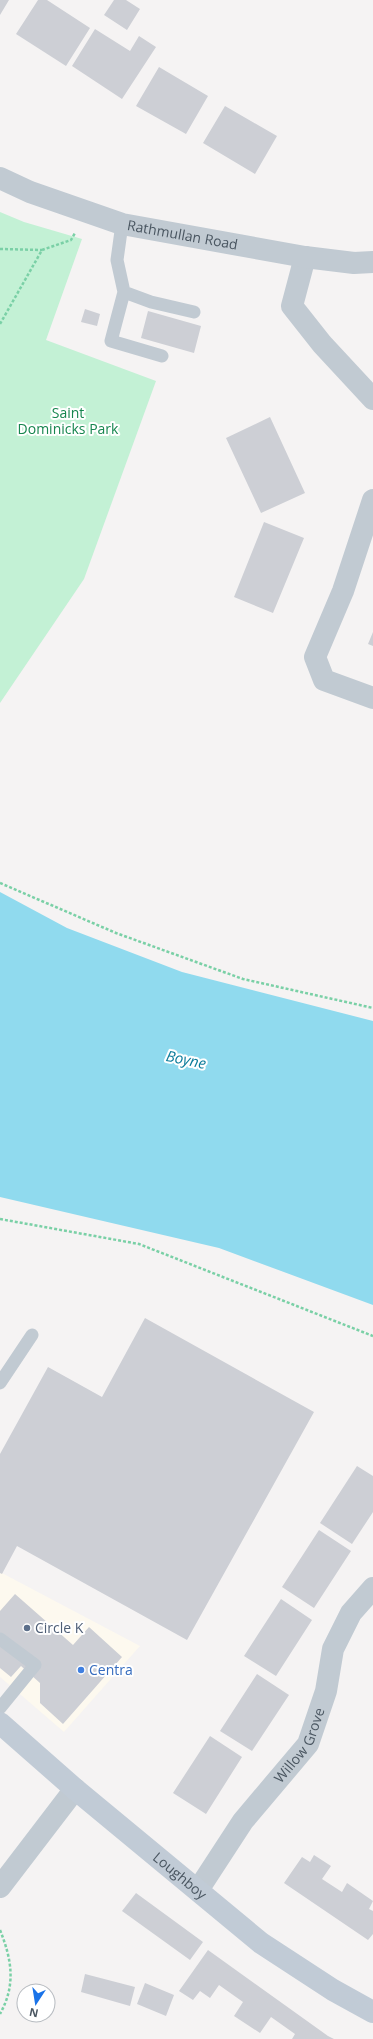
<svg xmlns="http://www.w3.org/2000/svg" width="373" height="2039" viewBox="0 0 373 2039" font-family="'Open Sans',sans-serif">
	<rect width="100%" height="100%" fill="#f5f3f3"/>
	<path fill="#fdf9ef" d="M0,1572l140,74 -76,86 -64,-55z"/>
	<path fill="#c3f1d5" d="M0,212l24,10 58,17 -36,101 110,41 -72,198 -84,124z"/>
	<path fill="#90daee" d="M0,892l67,36 115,44 191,49v284l-154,-57 -219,-51z"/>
	<path fill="#cdcfd5" d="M0,0h9l-9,15z
		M38,0h9l43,28 -24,38 -50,-32z
		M114,0h12l14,9 -13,21 -23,-15z
		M95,29l35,22 9,-15 17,11 -34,52 -50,-33z
		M159,67l49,29 -22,38 -50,-28z
		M225,106l52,30 -22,38 -52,-31z
		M85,309l15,5 -3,12 -16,-4z
		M148,311l53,15 -7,27 -53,-15z
		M270,417l35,76 -44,20 -35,-75z
		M264,522l40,16 -31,75 -39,-16z
		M373,632v14l-5,-2z
		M145,1318l169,94 -127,228 -170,-94 -15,28 -2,-1v-119l48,-87 54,30z
		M357,1466l16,10v36l-21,32 -32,-21z
		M319,1530l32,21 -37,57 -32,-21z
		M15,1594l58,51 16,-18 33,30 -59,67 -23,-21v-20l-19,-17 -10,11 -11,-9v-57z
		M281,1599l31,21 -36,56 -32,-20z
		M257,1674l32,21 -37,56 -32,-20z
		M210,1736l32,21 -36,57 -33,-21z
		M314,1855l17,11 -9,13 20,13 5,-9 26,18 -4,8 4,2v23l-5,6 -84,-57 18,-26 8,5z
		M136,1893l67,49 -13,18 -68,-49z
		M208,1950l120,86 6,3h-42l3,-5 -24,-17 -11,16 -26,-17 9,-14 -24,-17 -9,13 -10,-7 -7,9 -14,-9z
		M85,1974l50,13 -5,19 -49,-14z
		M145,1983l29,12 -8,21 -29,-12z"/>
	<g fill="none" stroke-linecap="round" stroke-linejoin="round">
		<path stroke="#7ad0a6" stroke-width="2.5" stroke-dasharray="3 2" stroke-linecap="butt" d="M0,249l42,1
			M0,324l42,-74 29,-10 4,-7
			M0,883l116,50 127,46 130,29
			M0,1219l139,25 234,92
			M0,1930c12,30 16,55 0,84"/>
		<path stroke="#c1cad2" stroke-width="13" d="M122,224l-5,36 7,32 27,10 43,10
			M124,292l-13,49 51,15
			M0,1383l32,-48
			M0,1639l35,26 -35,43"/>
		<g stroke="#c1cad2" stroke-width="22">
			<path d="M305,257l-13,49 30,38 51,55"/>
			<path d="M373,500l-30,91 -28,66 9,23 49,18"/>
			<path d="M0,1887l75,-98"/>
			<path id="s1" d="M198,1890l45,-69 65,-77 18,-53 7,-42 18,-36 22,-25"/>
		</g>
		<path stroke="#c1cad2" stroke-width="22" id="s2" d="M0,178l30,14 92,32 183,33 49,6 19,-1"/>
		<path stroke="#c1cbd6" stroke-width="22" id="s3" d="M0,1723l75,66 186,154 72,47 40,22"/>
	</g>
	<circle fill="#5c6f8a" stroke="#fff" stroke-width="1.5" cx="27" cy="1628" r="4"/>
	<circle fill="#3f7fe0" stroke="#fff" stroke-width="1.5" cx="81" cy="1670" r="4"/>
	<g text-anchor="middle" stroke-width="4" stroke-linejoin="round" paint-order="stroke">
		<g font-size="14" fill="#4a5661" stroke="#fff">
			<text dy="5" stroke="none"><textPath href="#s2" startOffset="192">Rathmullan Road</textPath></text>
			<text dy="5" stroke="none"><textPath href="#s1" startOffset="178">Willow Grove</textPath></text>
			<text dy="5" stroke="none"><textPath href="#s3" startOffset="236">Loughboy</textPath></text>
		</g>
		<g font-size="14" fill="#17864f" stroke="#fff">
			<text x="68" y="418">Saint<tspan x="68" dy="16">Dominicks Park</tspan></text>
		</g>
		<g font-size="14" fill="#4e5e75" stroke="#fff" text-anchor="start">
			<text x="35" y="1633">Circle K</text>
		</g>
		<g font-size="14" fill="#366cbe" stroke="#fff" text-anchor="start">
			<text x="89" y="1675">Centra</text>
		</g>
		<g font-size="15" font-style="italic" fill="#0c7c9b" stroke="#fff">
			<text transform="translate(186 1060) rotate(12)" y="5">Boyne</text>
		</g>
	</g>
	<g transform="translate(36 2003) rotate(192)"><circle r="19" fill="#ffffff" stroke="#b7bbc0"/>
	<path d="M0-3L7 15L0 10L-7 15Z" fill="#1a73e8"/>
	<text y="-6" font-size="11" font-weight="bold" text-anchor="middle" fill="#4a5661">N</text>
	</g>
</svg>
